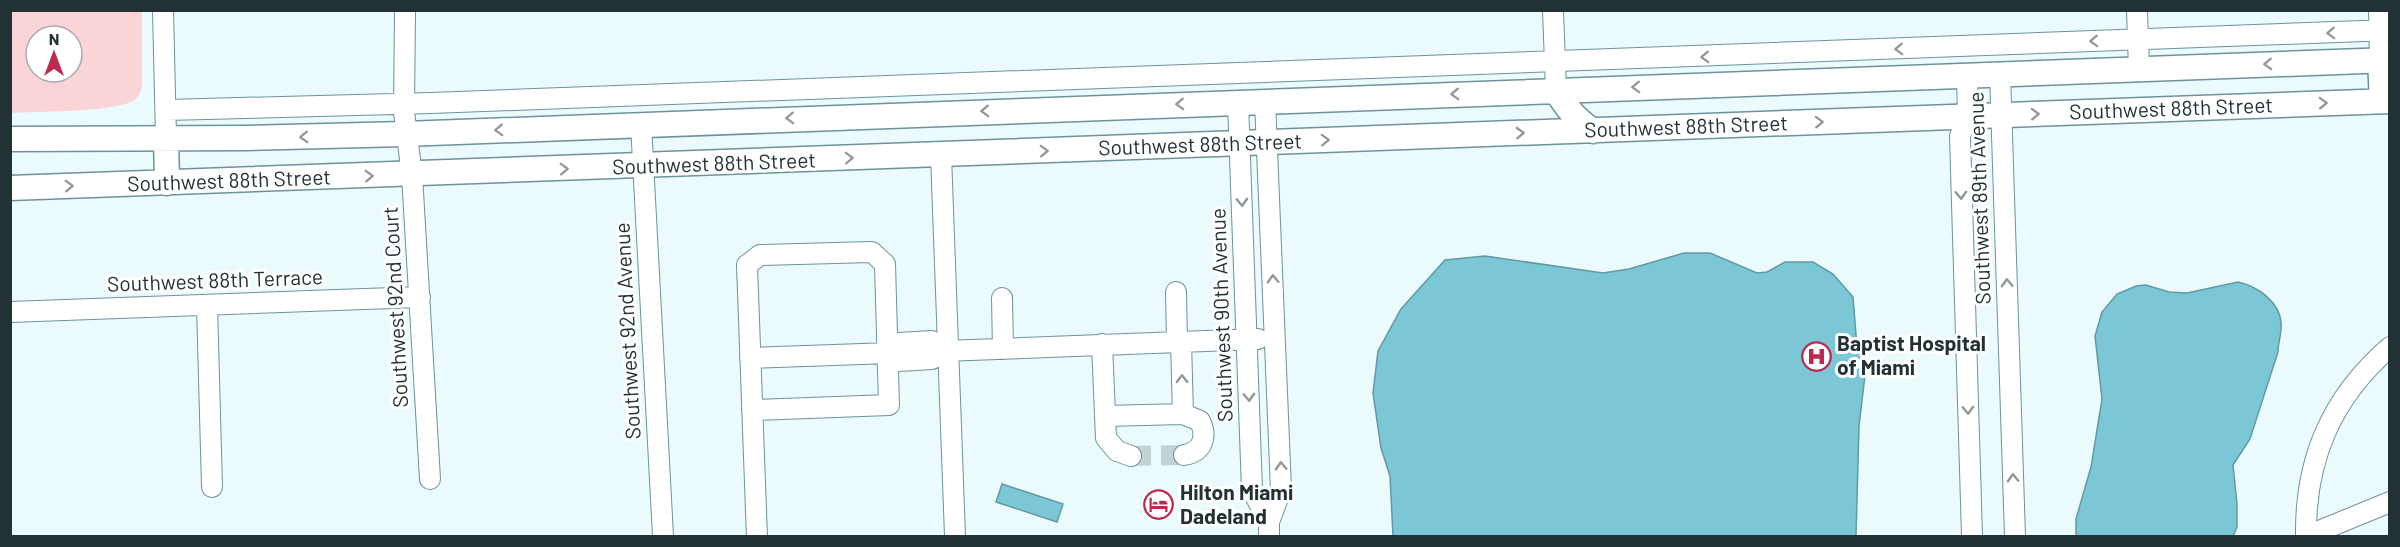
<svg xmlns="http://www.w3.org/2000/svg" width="2400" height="547" viewBox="0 0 2400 547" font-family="Barlow,sans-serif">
	<rect width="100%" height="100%" fill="#ebfafd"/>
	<path fill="#fad4d7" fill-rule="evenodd" d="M11,10l131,1v76c-1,4 -2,8 -6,12 -17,14 -100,12 -125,14zM36,36h36v36h-36z"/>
	<path fill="#7cc7d5" stroke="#619aa5" stroke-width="1.5" d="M1684,253h26l47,20 10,-1 18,-10h28l20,12 20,23 4,50 8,28 -6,51 -3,110h-463l-3,-60 -9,-28 -8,-55 5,-42 23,-42 44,-49 40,-4 118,17 26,-4z
		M2238,282c19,4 42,20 43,41 1,10 -3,19 -3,29l-28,87 -17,26 4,39v23l-4,9h-157v-17l15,-52 11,-68 -7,-63 7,-24 15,-18 19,-8 10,-1 23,7 18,1z
		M1002,484l61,20 -6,18 -61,-20z"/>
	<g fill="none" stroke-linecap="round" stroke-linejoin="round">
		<path stroke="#c3d2d5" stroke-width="20" stroke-dasharray="20 10" stroke-linecap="butt" d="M1131,456l53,-1"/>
		<defs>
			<path id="minor" d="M163,10l3,127
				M405,10l-1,102 8,63 18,304
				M1553,10l3,80
				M2137,10l2,59
				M2379,10l1,50
				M2000,73l15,463
				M1967,75l1,41 -8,20 12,400
				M1265,101l16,389 -12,32v14
				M1238,102l14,388 17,32
				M166,110l265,-7 1959,-73
				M641,124l22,412
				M941,155l14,381
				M1176,292l1,50
				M1002,298l1,51
				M207,306l5,181
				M10,312l410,-15
				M1181,342l2,72 17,7c8,17 2,31 -16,34
				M1102,344l4,94 11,13 14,5
				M891,353l7,8 34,-2 11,-8 315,-12
				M750,358l141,-5 8,-10 33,-2 11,10
				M752,410l137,-5 -4,-141 -13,-12 -112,3 -13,10c3,91 6,181 10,271
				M1105,416l78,-2
				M2306,536c-1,-76 25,-138 84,-189
				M2307,536l83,-34"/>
			<path id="major" d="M2380,60l2,41
				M1556,90c10,18 20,29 37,41
				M166,137l1,46
				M10,139l237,-1 158,-4 1985,-74
				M10,188l2380,-87"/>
		</defs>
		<use href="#minor" stroke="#6e9299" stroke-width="22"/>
		<use href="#major" stroke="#6e9299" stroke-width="27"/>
		<use href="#minor" stroke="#fff" stroke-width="20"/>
		<use href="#major" stroke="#fff" stroke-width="24"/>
	</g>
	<defs><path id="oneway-chevron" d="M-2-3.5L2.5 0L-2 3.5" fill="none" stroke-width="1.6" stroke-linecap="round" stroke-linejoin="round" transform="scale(1.5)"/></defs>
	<g stroke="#90989a">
		<use href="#oneway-chevron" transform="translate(2331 33) rotate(178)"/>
		<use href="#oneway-chevron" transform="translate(2094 41) rotate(178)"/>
		<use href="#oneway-chevron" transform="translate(1899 49) rotate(178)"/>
		<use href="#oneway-chevron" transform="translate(1705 57) rotate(178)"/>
		<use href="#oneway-chevron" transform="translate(2268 64) rotate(178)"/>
		<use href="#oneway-chevron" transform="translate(1636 87) rotate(178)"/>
		<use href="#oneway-chevron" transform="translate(1455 94) rotate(178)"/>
		<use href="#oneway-chevron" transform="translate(2323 103) rotate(-2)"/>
		<use href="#oneway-chevron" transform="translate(1180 104) rotate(178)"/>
		<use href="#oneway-chevron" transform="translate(985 111) rotate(178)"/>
		<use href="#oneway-chevron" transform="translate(2035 114) rotate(-2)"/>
		<use href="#oneway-chevron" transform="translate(790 118) rotate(178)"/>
		<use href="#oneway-chevron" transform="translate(1819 122) rotate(-2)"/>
		<use href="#oneway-chevron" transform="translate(499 130) rotate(178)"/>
		<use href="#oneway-chevron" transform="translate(1520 133) rotate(-2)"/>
		<use href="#oneway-chevron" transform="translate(304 137) rotate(178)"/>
		<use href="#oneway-chevron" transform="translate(1325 140) rotate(-2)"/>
		<use href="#oneway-chevron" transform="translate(1044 151) rotate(-2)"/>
		<use href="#oneway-chevron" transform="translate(849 158) rotate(-2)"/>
		<use href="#oneway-chevron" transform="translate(564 169) rotate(-2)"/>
		<use href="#oneway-chevron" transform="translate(369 176) rotate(-2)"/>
		<use href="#oneway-chevron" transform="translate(69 186) rotate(-2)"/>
		<use href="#oneway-chevron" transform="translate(1961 195) rotate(88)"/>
		<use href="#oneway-chevron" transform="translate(1242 202) rotate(88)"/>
		<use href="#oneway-chevron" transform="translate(1273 279) rotate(-92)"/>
		<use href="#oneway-chevron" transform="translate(2007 283) rotate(-92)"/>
		<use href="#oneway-chevron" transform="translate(1182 379) rotate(-91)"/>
		<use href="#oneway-chevron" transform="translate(1249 397) rotate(88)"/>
		<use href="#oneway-chevron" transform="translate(1968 410) rotate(88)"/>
		<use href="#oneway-chevron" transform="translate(1281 466) rotate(-92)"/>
		<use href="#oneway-chevron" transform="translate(2013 478) rotate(-92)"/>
	</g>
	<defs>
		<symbol id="hospital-ring" viewBox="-11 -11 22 22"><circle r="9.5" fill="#fff" stroke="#bc2b4e" stroke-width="1.5"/><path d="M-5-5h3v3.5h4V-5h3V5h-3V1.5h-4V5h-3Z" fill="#bc2b4e"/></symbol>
		<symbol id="hotel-ring" viewBox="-11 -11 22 22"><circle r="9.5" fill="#fff" stroke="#bc2b4e" stroke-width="1.5"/><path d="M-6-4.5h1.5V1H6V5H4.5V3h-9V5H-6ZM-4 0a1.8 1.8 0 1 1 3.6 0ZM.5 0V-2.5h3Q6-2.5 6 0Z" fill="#bc2b4e"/></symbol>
	</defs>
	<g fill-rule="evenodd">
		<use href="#hospital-ring" x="1800" y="340" width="33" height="33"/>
		<use href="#hotel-ring" x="1142" y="488" width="33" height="33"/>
	</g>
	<g text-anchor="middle" stroke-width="6" stroke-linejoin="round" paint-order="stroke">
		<g font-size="21" fill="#223134" stroke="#fff">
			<text transform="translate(2171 109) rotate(-2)" y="7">Southwest 88th Street</text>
			<text transform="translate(1686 127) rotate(-2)" y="7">Southwest 88th Street</text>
			<text transform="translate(1200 145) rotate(-2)" y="7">Southwest 88th Street</text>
			<text transform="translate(714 164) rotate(-2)" y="7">Southwest 88th Street</text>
			<text transform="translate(229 181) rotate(-2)" y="7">Southwest 88th Street</text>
			<text transform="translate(1980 198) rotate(-92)" y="7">Southwest 89th Avenue</text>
			<text transform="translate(215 281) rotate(-2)" y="7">Southwest 88th Terrace</text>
			<text transform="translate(396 307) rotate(-93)" y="7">Southwest 92nd Court</text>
			<text transform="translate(1222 315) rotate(-92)" y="7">Southwest 90th Avenue</text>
			<text transform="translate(628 331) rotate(-93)" y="7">Southwest 92nd Avenue</text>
		</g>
		<g font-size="21" font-weight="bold" fill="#223134" stroke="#fff" text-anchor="start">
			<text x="1837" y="351">Baptist Hospital<tspan x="1837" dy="24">of Miami</tspan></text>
			<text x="1180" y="500">Hilton Miami<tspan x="1180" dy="24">Dadeland</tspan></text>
		</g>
	</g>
	<rect width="2400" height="547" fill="none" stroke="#223134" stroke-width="24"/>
	<g transform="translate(54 54)"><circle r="28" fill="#ffffff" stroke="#a7adae" stroke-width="1.5"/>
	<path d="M0-4.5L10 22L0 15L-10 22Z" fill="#bc2b4e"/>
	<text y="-9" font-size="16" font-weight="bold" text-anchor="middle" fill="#223134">N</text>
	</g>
</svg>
